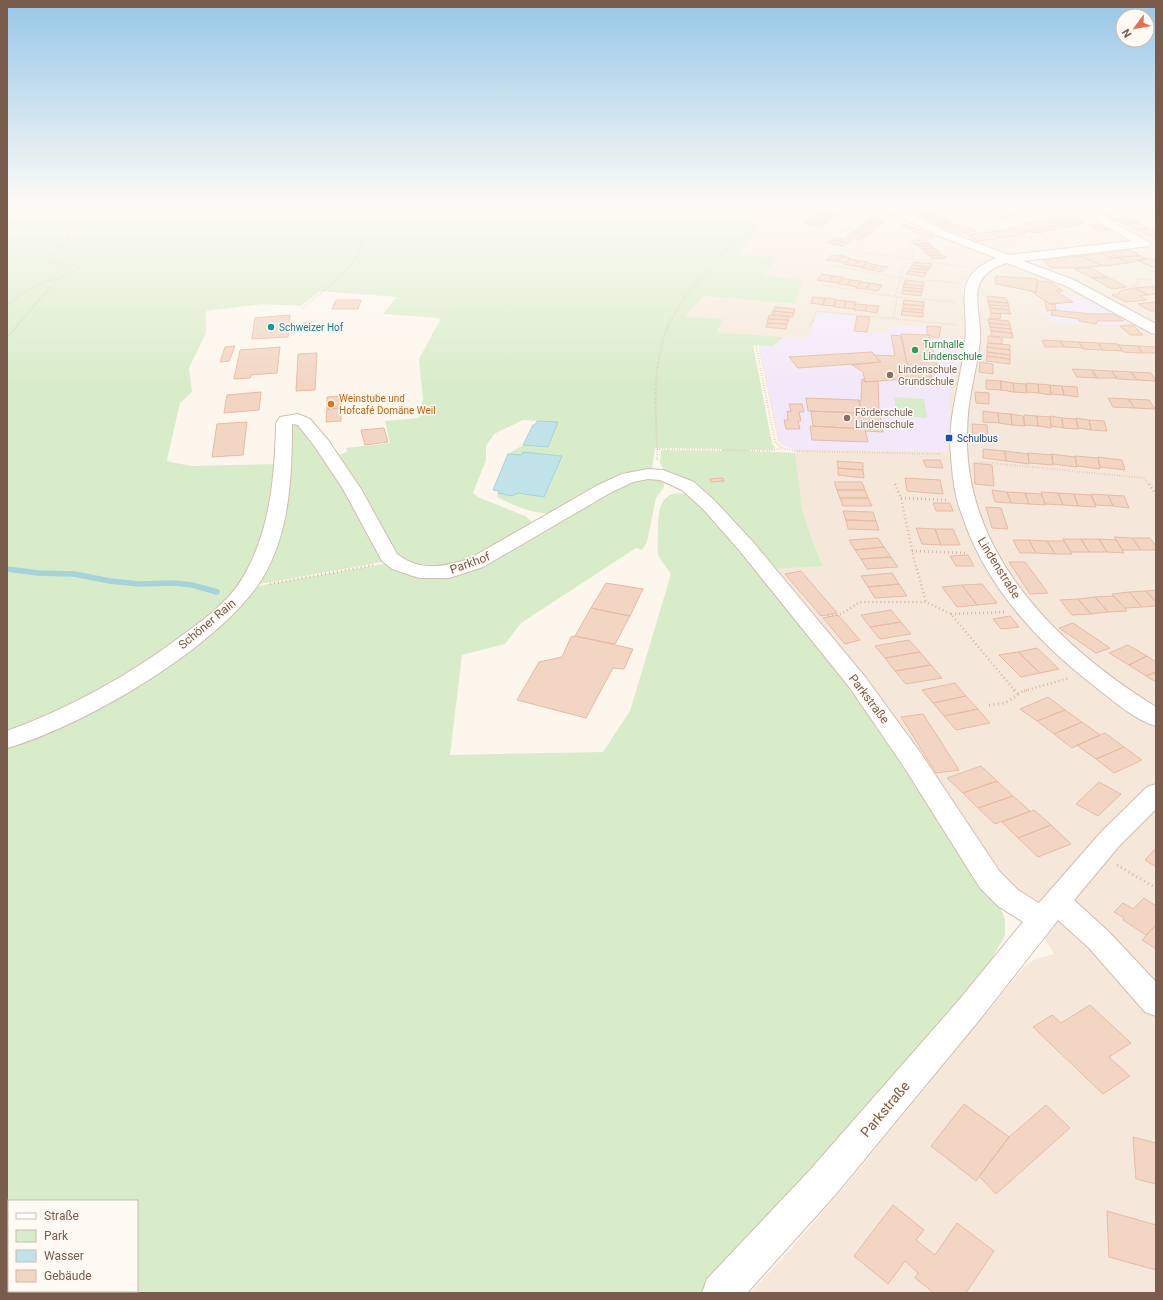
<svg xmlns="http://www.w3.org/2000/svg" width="1163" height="1300" viewBox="0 0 1163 1300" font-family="Roboto,sans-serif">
	<rect width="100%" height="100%" fill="#fdf6ec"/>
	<path fill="#f5e8da" d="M742,204h414v1089h-406l39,-42 62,-72 173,-212 11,-8 19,-5 -38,-65 -8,-5 -70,-100 -43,-67 -55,-71 -64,-77 47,-4 -12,-28 -9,-28 -6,-33 -1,-27 -11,-3 -6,-5 -19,-91v-5l14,1 10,-9 -66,-5 6,-13 -38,-3 19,-20 91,8 -31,-27 13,-20 -39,-3 19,-23 -4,-11 8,-1z"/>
	<path fill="#f3e8fa" d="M1081,295l46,25 -2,1 1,2 -9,2 -62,-2 -12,-11 13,-2 -1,-6 18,-2 -10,-6z
		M817,312l40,4 -3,15 27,3 13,-8h33l14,1 -2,11 21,1v13l-5,24h-4l-3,76 -153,-3 -6,-1 -9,-5 -21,-98 14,1 11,-9 25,1z"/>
	<path fill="#d8ecc9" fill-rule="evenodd" d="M7,204h735l19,16 -7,1 5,6 -2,4 -19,23 39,3 -12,19 37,4 -7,24 -91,-8 -19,20 38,3 -6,13 67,5 -11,9 -20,-1 19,98 3,5 -3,2h-24l1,1 46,2 7,56 9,28 12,29 -50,3 -108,-97 -5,-9 1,-13 61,1v-2l-67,-1 -3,22 -98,43c-20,2 -39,-7 -57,-16l1,-4 14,2 6,-2 26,4 18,-41 -38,-4 -2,3 -14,-1 15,-9 25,2 10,-25 -35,-2 -29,14 -8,12v14l-13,33 5,4 47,19 9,8 -46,30 -50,16 -39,-10 -64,-104 12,-4 -1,-4 44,-5 -5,-22 34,-3 4,-19 -4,-40 21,-39 -1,-2 -56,-4 14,-17 -77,-6 -19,15 -39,-2 -56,7v22l-17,35 3,24 -12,11 -13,57 3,2 22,4 87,-2 11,-38 8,-2 28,32 61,105 -120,22 -23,2 -7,9 -107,83 -123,59z
		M894,397l30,2 3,19 -30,-2z
		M648,476l16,5v6l-8,11 -9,44 -5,8 -6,-2 -115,75 -16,21 -43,11 -12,100 153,-3 27,-41 41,-137c-4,-6 -12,-15 -13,-21 -1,-6 0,-13 0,-19 -1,-30 5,-49 39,-37l172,209 129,196 7,17v17l-13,22 -60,75 -192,220 -38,40h-695v-550l56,-22 189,-134 137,-24 44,14 168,-84zM9,1201h128v90h-128z"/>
	<path fill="#bfe3e8" stroke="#a5d3da" d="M537,421l21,1 -10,25 -25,-2 10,-20h2z
		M523,452l39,4 -18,41 -26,-4 -6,3 -14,-3 1,-2 -6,-1 15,-36 14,1z"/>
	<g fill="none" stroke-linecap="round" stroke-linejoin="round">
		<path stroke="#a5d3da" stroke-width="5.5" d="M7,569l31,4 36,1 36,7 29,3 35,-1 18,2 25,7"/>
	</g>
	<path fill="#f3d5c3" stroke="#e6bba3" d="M972,204h19l11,6 -15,1z
		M1033,204h17l12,6 -15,1z
		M1143,204h13v3l-5,2 -12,-4z
		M1139,205l12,4 -11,2 -13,-3z
		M919,206l4,3h-15l-4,-2z
		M874,207l15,7 -9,1 -14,-7z
		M825,210l14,2 -4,2 -14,-2z
		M1002,210l14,6 -15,2 -14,-7z
		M822,212l13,2 2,1 -4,2 -15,-3z
		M930,212l6,3 -14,1 -5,-3z
		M1114,212l11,6 -12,1 -11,-6z
		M818,214l15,3 -5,2 -15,-3z
		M936,215l5,2 -14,2 -5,-3z
		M1065,216l14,5 -19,4 -14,-5z
		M941,217l5,3 -14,1 -5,-2z
		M873,218l14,3 -4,2 -15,-2z
		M1125,218l13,5 -13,1 -12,-5z
		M813,219l16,3 -5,2 -15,-3z
		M946,220l5,2 -14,2 -5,-3z
		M1046,220l14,5 -20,4 -14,-5z
		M809,221l15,3 -4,3 -16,-4z
		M868,221l15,2 -3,3 -15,-3z
		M1079,221l6,2 -50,10 -6,-2z
		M951,222l5,3 -13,2 -6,-3z
		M866,223l14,3h1l-4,2 -15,-3z
		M1138,223l12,6 -13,1 -12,-6z
		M907,224l3,2 25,11 -9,1 -25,-13z
		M1026,224l14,5 -19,4 -13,-5z
		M862,225l15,3 -4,2 -15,-3z
		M960,225l16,6 -15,3 -16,-7z
		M1088,225h13l10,5 -13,1z
		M859,227l14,3h1l-3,3 -15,-3z
		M1012,229l13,6 -24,3 -11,-6z
		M1150,229l6,3v4h-6l-13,-6z
		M856,230l15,3 -4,2 -15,-3z
		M854,232l13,3h2l-4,2 -15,-3z
		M990,232l11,6 -23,3 -11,-6z
		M850,234l15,3 -4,3 -15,-3z
		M835,238l17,2 -4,3 -16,-3z
		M832,240l16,3 -4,3 -16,-3z
		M925,240l4,3 -15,1 -3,-3z
		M929,243l3,3h-14l-4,-2z
		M918,246h14l4,3h-15z
		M921,249h15l3,3h-15z
		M1128,250l10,3 -3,1 5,2 -29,2 -9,-4z
		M924,252h15l3,3h-14z
		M1102,254l9,4 6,-1 11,6 -25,3 -22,-10z
		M832,255l11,1 -7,5 -10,-1z
		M928,255h14l5,3 -15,1z
		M843,256l8,2 -6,5 -9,-2z
		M1081,256l22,10 -26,2h-26l-8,-8z
		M1140,256l7,3 -19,4 -11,-6z
		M1150,258l6,3v8l-19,-9z
		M850,259l9,2 -6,5 -9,-2z
		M859,261l9,1 -6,5 -9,-1z
		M914,262l18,2 -2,4 -18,-3z
		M867,263l10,2 -6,5 -10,-2z
		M877,265l11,2 -6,5 -11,-2z
		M912,265l18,3 -2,2 -18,-2z
		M1089,267l18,10 -15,1 -18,-9z
		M910,268l18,2 -2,3 -18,-2z
		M908,271l18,2 -2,4 -18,-3z
		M822,274l11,2 -4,6 -12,-2z
		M833,276l10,1 -5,6 -9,-1z
		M996,276l41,3 -1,13 -40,-8 -1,-6h2z
		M1107,277l20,10 -15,2 -20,-11z
		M842,278l9,2 -4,5 -9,-1z
		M851,280l10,1 -4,6 -10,-2z
		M905,280l19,2 -1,4 -19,-2z
		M1038,281l12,1 13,9h-7l17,11 -22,2 -6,-3 -14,-10 5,1z
		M860,282l10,1 -4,6 -10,-1z
		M870,283l12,2 -4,6 -12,-2z
		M904,284l19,2v3l-20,-2z
		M1156,286v8l-8,1 -13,-7z
		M903,287l20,2 -1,3 -19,-2z
		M1135,288l13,7 -8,1 7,4 -21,2 -14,-7 7,-1 1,-3 3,-1z
		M903,290l19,2 -1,4 -19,-2z
		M987,296l19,2 2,5 -20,-2z
		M813,297l12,1 -2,7 -12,-2z
		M825,298l11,1 -2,7 -11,-1z
		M336,300h25l-3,9h-26z
		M835,300l11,1 -2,7 -10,-1z
		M904,300l20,2v4l-21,-2z
		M846,301l10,1 -2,7 -10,-1z
		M988,301l20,2 1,3 -20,-1z
		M1045,301l6,3h4l1,6 -9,1z
		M1155,302l1,9h-6l-12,-7z
		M855,304l12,1 -2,6 -11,-1z
		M903,304l21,2 -1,4 -20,-2z
		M867,305l12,1 -2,7 -12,-2z
		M989,305l20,1v4l-19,-2z
		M775,307l20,2 -1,4 -21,-2z
		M903,308l20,2v3l-21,-2z
		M990,308l19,2 2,4 -20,-1z
		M1052,310l40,4h21l11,7h-27l-1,3 -17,-3v-2l-28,-4z
		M773,311l21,2 -1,4 -21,-2z
		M902,311l21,2v4l-22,-2z
		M991,313l10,1 -1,5h-10z
		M290,315l-2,22 -36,2 3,-21z
		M769,315h3l17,1v4l-21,-1z
		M857,316l13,1 -3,15 -13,-1z
		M768,319l21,1 -2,4 -20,-1z
		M988,319l21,2 1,4 -21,-2z
		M312,322v5l-10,1 1,-5z
		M767,323l20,1 -1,5 -20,-2z
		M989,323l21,2 1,4 -21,-2z
		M1133,325l10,10h-13l-10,-9z
		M927,326l14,1 -2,11 -12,-3z
		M990,327l21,2 1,4 -21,-2z
		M991,331l21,2 1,5 -22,-2z
		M901,334l28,1 9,34 -30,-1z
		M891,335l10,1 7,32 21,1 3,8 -67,5 -2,-10 -11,-7 29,-3 -7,-7 21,1z
		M988,336l14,2v6l-14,-1z
		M1042,340l18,1 4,6h-19z
		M1060,341l19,1 4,6 -19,-1z
		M1079,342l19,1 5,7 -20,-1z
		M988,343l22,2v5l-23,-3z
		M1098,343l20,1 4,7 -19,-1z
		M1119,345l19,1 4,7 -19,-1z
		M235,346l-6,15 -9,1 5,-15z
		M1138,346l18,1v6h-14z
		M280,347l-3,26 -26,2 -1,3 -16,1 6,-29z
		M987,347l23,3v5l-23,-3z
		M872,352l9,10 -83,6 -9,-11z
		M987,352l23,3v4l-23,-3z
		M317,353l-2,37 -19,1 2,-37z
		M987,356l23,3v5l-24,-3z
		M980,362l13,2v10l-14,-2z
		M1072,369l20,1 5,8 -20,-1z
		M1092,370l19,1 6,7h-20z
		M1112,371l19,1 6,8 -20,-1z
		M1131,372l20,1 5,8 -19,-1z
		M862,379l3,1v2l13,-1 1,28 4,23 -17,-1 -7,-30h2z
		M986,380l15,1v9l-15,-1z
		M1001,381l12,2 1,9 -13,-2z
		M1013,383l13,1 1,9 -13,-1z
		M1026,383l12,1 1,9 -13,-1z
		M1038,384l12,1 1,10 -12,-2z
		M1050,385l12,1 2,9 -13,-1z
		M1062,386l15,1 1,10 -14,-2z
		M261,392l-2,18 -35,3 3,-18z
		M975,392l14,1v11l-13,-1z
		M341,396v12l-14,1v-12z
		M806,398l53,2 2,13 -53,-2z
		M1108,398l20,1 7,9 -22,-1z
		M1128,399l21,1 6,9 -20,-1z
		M789,404h13l2,8h-5l2,9h-3l2,8h-14l-2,-9h4l-1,-9 4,1z
		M341,408v13l-15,1 1,-13z
		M811,411l50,2 4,16 -52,-3z
		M983,411l15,2 1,10 -16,-1z
		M998,413l13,1 1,11 -13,-2z
		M1011,414l12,2 2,10 -13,-1z
		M1024,415l13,1 1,10 -14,-1z
		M1037,416l13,1 1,11 -13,-2z
		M1050,416l12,2 1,10 -12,-2z
		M1062,418l14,1 2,10 -15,-1z
		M1076,418l13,2 2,10 -13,-2z
		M1089,420l15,1 3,10 -16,-1z
		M247,422l-4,33 -31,2 5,-33z
		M972,424l15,1 1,15 -15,-1z
		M810,426l55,3 3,13 -56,-2z
		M384,428l4,14 -23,3 -4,-15z
		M983,449l22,2 1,10 -23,-3z
		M1005,451l23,3 1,10 -23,-3z
		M1028,453l24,2 1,10 -24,-2z
		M1051,454l24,3 2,10 -24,-3z
		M1075,456l23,2 2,11 -23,-3z
		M1098,457l24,3 3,10 -25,-3z
		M923,460h17l3,8 -17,-1z
		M837,461l26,2v7l-25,-2z
		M974,463l18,2 2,21 -19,-2z
		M838,468l25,2 1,8 -26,-3z
		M723,478l1,3 -13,1 -1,-3z
		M905,478l35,2 3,14 -36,-3z
		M834,482h28l3,8h-28z
		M837,490h28l3,8h-28z
		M992,490l15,2 4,11 -16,-1z
		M1007,492l18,1 4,11 -18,-1z
		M1041,492l17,1 5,12 -18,-1z
		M1025,493l16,1 5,11 -17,-1z
		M1058,493l16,1 4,12 -15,-1z
		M1074,494l17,1 5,12 -18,-1z
		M1091,494l17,1 5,11 -17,-1z
		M1108,495l16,1 5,12 -16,-2z
		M840,498h28l4,8h-29z
		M933,503h17l3,8h-17z
		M986,507l15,1 7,21 -16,-1z
		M843,511l30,1 3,9 -30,-1z
		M846,520l30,1 3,9 -31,-1z
		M916,528l19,1 6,16 -19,-1z
		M935,529h18l7,16h-19z
		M1114,537l18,1 9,12h-18z
		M878,538l6,9 -29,3 -6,-10z
		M1132,538h18l6,8v4h-15z
		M1063,539h18l8,13h-18z
		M1081,539h18l8,13h-18z
		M1099,539l17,1 8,13 -17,-1z
		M1013,540h16l7,13h-16z
		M1029,540l18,1 8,13 -19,-1z
		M1047,541h17l8,13h-17z
		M884,547l7,10 -30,2 -6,-9z
		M968,555l6,11h-18l-6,-10z
		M891,557l7,10 -31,2 -6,-10z
		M1009,562h16l23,31 -18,1z
		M801,571l36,42 -16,3 -36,-42z
		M892,573l7,11 -31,3 -7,-11z
		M606,583l37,6 -13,27 -39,-8z
		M899,584l8,12 -32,2 -7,-11z
		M982,584l15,19 -20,2 -15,-20z
		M962,585l15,20 -20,2 -15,-20z
		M1156,590v12l-10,-11z
		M1146,591l10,11v4l-14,1 -13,-15z
		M1129,592l13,15 -17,1 -13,-14z
		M1113,596l12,12 2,3 -19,1 -13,-15z
		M1095,597l13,15 -17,2 -13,-15z
		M1078,599l13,15 -19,1 -12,-15z
		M591,608l39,8 -15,28 -40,-8z
		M891,610l10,12 -31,5 -9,-12z
		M838,615l22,25 -15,4 -22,-26z
		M1010,616l9,11 -18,2 -8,-10z
		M901,622l10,12 -31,5 -10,-12z
		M1073,623l37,25 -14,5 -37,-25z
		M575,636l58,13 -9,20 -11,-1 -27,50 -69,-18 22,-38 23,-5 9,-20z
		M909,640l11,12 -35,6 -10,-12z
		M1128,645l19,11 -18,9 -20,-12z
		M1037,648l22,21 -19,4 -22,-21z
		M920,652l11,13 -36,6 -10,-13z
		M1018,652l22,21 -19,4 -22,-22z
		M1147,656l9,6v10l-10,4 -17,-11z
		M931,665l11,13 -36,6 -11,-13z
		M1156,672v10l-10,-6z
		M955,683l11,13 -33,7 -11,-13z
		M966,696l12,13 -34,7 -11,-13z
		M1048,697l17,13 -28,11 -17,-12z
		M978,709l12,14 -34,7 -12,-14z
		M1065,710l17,12 -28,12 -17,-13z
		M923,714l36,56 -23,3 -35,-56z
		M1082,722l18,13 -28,13 -18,-14z
		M1105,733l19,14 -28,12 -19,-14z
		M1124,747l18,13 -28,13 -18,-14z
		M981,766l16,15 -34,12 -16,-15z
		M997,781l16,15 -35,12 -15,-15z
		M1099,782l22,12 -23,22 -22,-12z
		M1013,796l17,15 -35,13 -17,-16z
		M1034,810l17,15 -33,13 -16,-16z
		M1051,825l20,19 -33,13 -20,-19z
		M1156,848v19l-11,-7z
		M1144,898l12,8v19l-10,10 -23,-15 1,-2 -10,-6 9,-9 10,6z
		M1156,925v24l-14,-9z
		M1090,1005l41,38 -22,14 21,19 -27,18 -70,-67 19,-12 9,8z
		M964,1104l45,33 -33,44 -45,-35z
		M1046,1105l24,23 -74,66 -17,-18 30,-39z
		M1133,1137l23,6v41l-20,-5z
		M893,1205l31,25 -8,10 19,15 22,-32 37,28 -28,42h-32l-19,-15 3,-5 -13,-12 -17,23 -34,-28z
		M1107,1211l49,14v45l-47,-13z"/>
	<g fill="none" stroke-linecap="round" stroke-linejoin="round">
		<defs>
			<path id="minor" d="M877,204h14l54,27 64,24 122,-14 -63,-37h13l68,38 2,2 -2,2 -8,1 -118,14 51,19 82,44v10l-5,-1 -85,-47 -59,-23c-45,14 -25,44 -27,78 -2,19 -7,38 -10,57 -3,16 -3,32 -3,48 4,117 97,204 189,261v19c-21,-6 -41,-24 -58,-37 -58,-44 -111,-101 -135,-171 -2,-7 -6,-15 -7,-23 -3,-12 -4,-26 -5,-39 -4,-39 10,-75 14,-113 5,-39 -16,-65 31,-85l-59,-23 -59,-29z
				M298,414l12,5 18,21 33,49 36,65c23,18 46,13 72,5l129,-74 24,-11 26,-5 15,1 31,12 21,19 38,41 113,136 56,77 78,117 18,18 21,13 63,-72 45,-44 9,-3v25l-36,36 -46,55 35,32 47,50v34l-11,-4 -56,-64 -31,-28 -77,98 -145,176 -89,99h-45l5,-14 103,-109 149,-170 64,-78 -25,-16 -18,-18 -76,-121 -54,-79 -111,-138 -36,-41 -21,-19 -22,-10 -12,-1 -15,3 -23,11 -127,74 -34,11h-29l-7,-2 -21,-7 -10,-8 -39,-72 -28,-42 -17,-22 -6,-1c0,50 -2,104 -26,148 -37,70 -183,155 -259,176v-17c63,-23 123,-56 177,-97 24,-17 50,-37 63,-64 24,-45 28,-97 29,-147l4,-6z"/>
		</defs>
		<use href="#minor" stroke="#d1beb0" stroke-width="2"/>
		<path stroke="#d9b8a5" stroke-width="1.5" stroke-dasharray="0.5 1.5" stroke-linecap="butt" d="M1108,205l48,23
			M1112,205l26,8 18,-1
			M1115,205l8,-1
			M798,221l31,-17
			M1029,237l13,-1
			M1049,239l-10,-6 42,-8
			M1004,241l20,-4 15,3
			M825,243l30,-20 20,-7
			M861,252l105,15
			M830,265l65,12 63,6
			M1143,267l13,6
			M823,285l74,12 59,5
			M1116,289l21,-4 1,-5 -2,-1 20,1
			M895,296l8,-26 11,-15 -2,-7 -6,-8 14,-1
			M1141,303l15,-1
			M7,306c13,-13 33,-24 50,-27
			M302,309c20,-19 52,-37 60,-65 4,-13 0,-27 0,-40
			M894,318l3,-21
			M810,326l7,-15 139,14
			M16,327l40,-47 22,-11 -3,-4 -13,1 -12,-5 4,-7 12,-13 10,-26 8,-11
			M667,327l13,-23 9,-12 43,-49c5,-14 3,-26 -4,-39"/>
		<path stroke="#d9b8a5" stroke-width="2" stroke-dasharray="0.5 2" stroke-linecap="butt" d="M7,338l10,-12
			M756,346l19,96 9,7 14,2 143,3
			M657,449l113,2 12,-3
			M657,460c0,-48 -7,-88 11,-134
			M980,462l164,16 5,7
			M895,484l1,1"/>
		<path stroke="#d9b8a5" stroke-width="2.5" stroke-dasharray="1 3" stroke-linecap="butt" d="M895,484l6,14 13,61 12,43
			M1149,484l7,11
			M901,498l47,2
			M912,551l55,2
			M270,584l104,-19
			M951,614l53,-2
			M828,616l13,-2 19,-12h66l25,12 64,77
			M1024,691l45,-13"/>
		<path stroke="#d9b8a5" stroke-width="3" stroke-dasharray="1 3.5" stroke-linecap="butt" d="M1014,690l4,4
			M989,705l16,-2 18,-12 5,-1
			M1117,865l39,23"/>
		<use href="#minor" fill="#fff" fill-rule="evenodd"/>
	</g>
	<linearGradient id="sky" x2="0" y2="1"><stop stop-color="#97c7e8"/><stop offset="0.53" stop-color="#fefbf6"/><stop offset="1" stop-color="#fefbf6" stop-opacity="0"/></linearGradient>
	<rect width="1163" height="386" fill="url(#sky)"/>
	<circle fill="#0f9aa8" stroke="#fffaf3" stroke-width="1.5" cx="271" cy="327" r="4"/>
	<circle fill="#2e9e5b" stroke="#fffaf3" stroke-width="1.5" cx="915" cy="350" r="4"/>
	<g fill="#8d6e63" stroke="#fffaf3" stroke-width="1.5">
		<circle cx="890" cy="375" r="4"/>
		<circle cx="847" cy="418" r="4"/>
	</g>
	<circle fill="#e8710a" stroke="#fffaf3" stroke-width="1.5" cx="331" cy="404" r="4"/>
	<rect fill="#1a4fb4" stroke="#fffaf3" stroke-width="1.5" x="945" y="434" width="8" height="8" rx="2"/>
	<g text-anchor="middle" stroke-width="3" stroke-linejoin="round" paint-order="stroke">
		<g font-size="10" fill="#0d838f" stroke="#fffaf3" text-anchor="start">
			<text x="279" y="331">Schweizer Hof</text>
		</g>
		<g font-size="10" fill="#27864d" stroke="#fffaf3" text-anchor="start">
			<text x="923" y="348">Turnhalle<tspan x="923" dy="12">Lindenschule</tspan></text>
		</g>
		<g font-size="10" fill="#785e54" stroke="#fffaf3" text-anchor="start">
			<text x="898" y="373">Lindenschule<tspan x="898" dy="12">Grundschule</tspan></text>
			<text x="855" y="416">Förderschule<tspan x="855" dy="12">Lindenschule</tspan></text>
		</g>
		<g font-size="10" fill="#c56008" stroke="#fffaf3" text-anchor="start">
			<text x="339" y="402">Weinstube und<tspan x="339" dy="12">Hofcafé Domäne Weil</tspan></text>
		</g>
		<g font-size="10" fill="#164399" stroke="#fffaf3" text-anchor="start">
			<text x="957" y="442">Schulbus</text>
		</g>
		<g font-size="12" fill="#7a5c4d" stroke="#fffaf3">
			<text transform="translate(470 563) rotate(-20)" y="4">Parkhof</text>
			<text transform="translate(999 568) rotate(58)" y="4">Lindenstraße</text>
			<text transform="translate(207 624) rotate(-40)" y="4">Schöner Rain</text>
			<text transform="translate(869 699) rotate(53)" y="4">Parkstraße</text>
		</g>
		<g font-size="14" fill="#7a5c4d" stroke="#fffaf3">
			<text transform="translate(885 1109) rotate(-50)" y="5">Parkstraße</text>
		</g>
	</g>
	<rect width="1163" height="1300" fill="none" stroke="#7a5c4d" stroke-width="16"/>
	<rect x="8" y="1200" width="130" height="92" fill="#fffaf3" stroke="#cabbb1"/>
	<rect x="16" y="1213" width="20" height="6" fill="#ffffff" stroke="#cabbb1"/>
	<text x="44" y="1220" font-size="12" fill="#7a5c4d">Straße</text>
	<rect x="16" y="1230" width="20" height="12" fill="#d8ecc9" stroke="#cabbb1"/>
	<text x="44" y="1240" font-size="12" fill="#7a5c4d">Park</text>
	<rect x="16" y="1250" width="20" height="12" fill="#bfe3e8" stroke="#cabbb1"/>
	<text x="44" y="1260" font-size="12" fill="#7a5c4d">Wasser</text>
	<rect x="16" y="1270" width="20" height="12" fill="#f3d5c3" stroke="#cabbb1"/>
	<text x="44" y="1280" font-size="12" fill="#7a5c4d">Gebäude</text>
	<g transform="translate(1135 28) rotate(238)"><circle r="19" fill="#fffaf3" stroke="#cabbb1"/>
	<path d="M0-3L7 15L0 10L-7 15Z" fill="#e76f51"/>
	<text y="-6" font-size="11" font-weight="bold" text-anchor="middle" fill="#7a5c4d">N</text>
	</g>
</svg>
